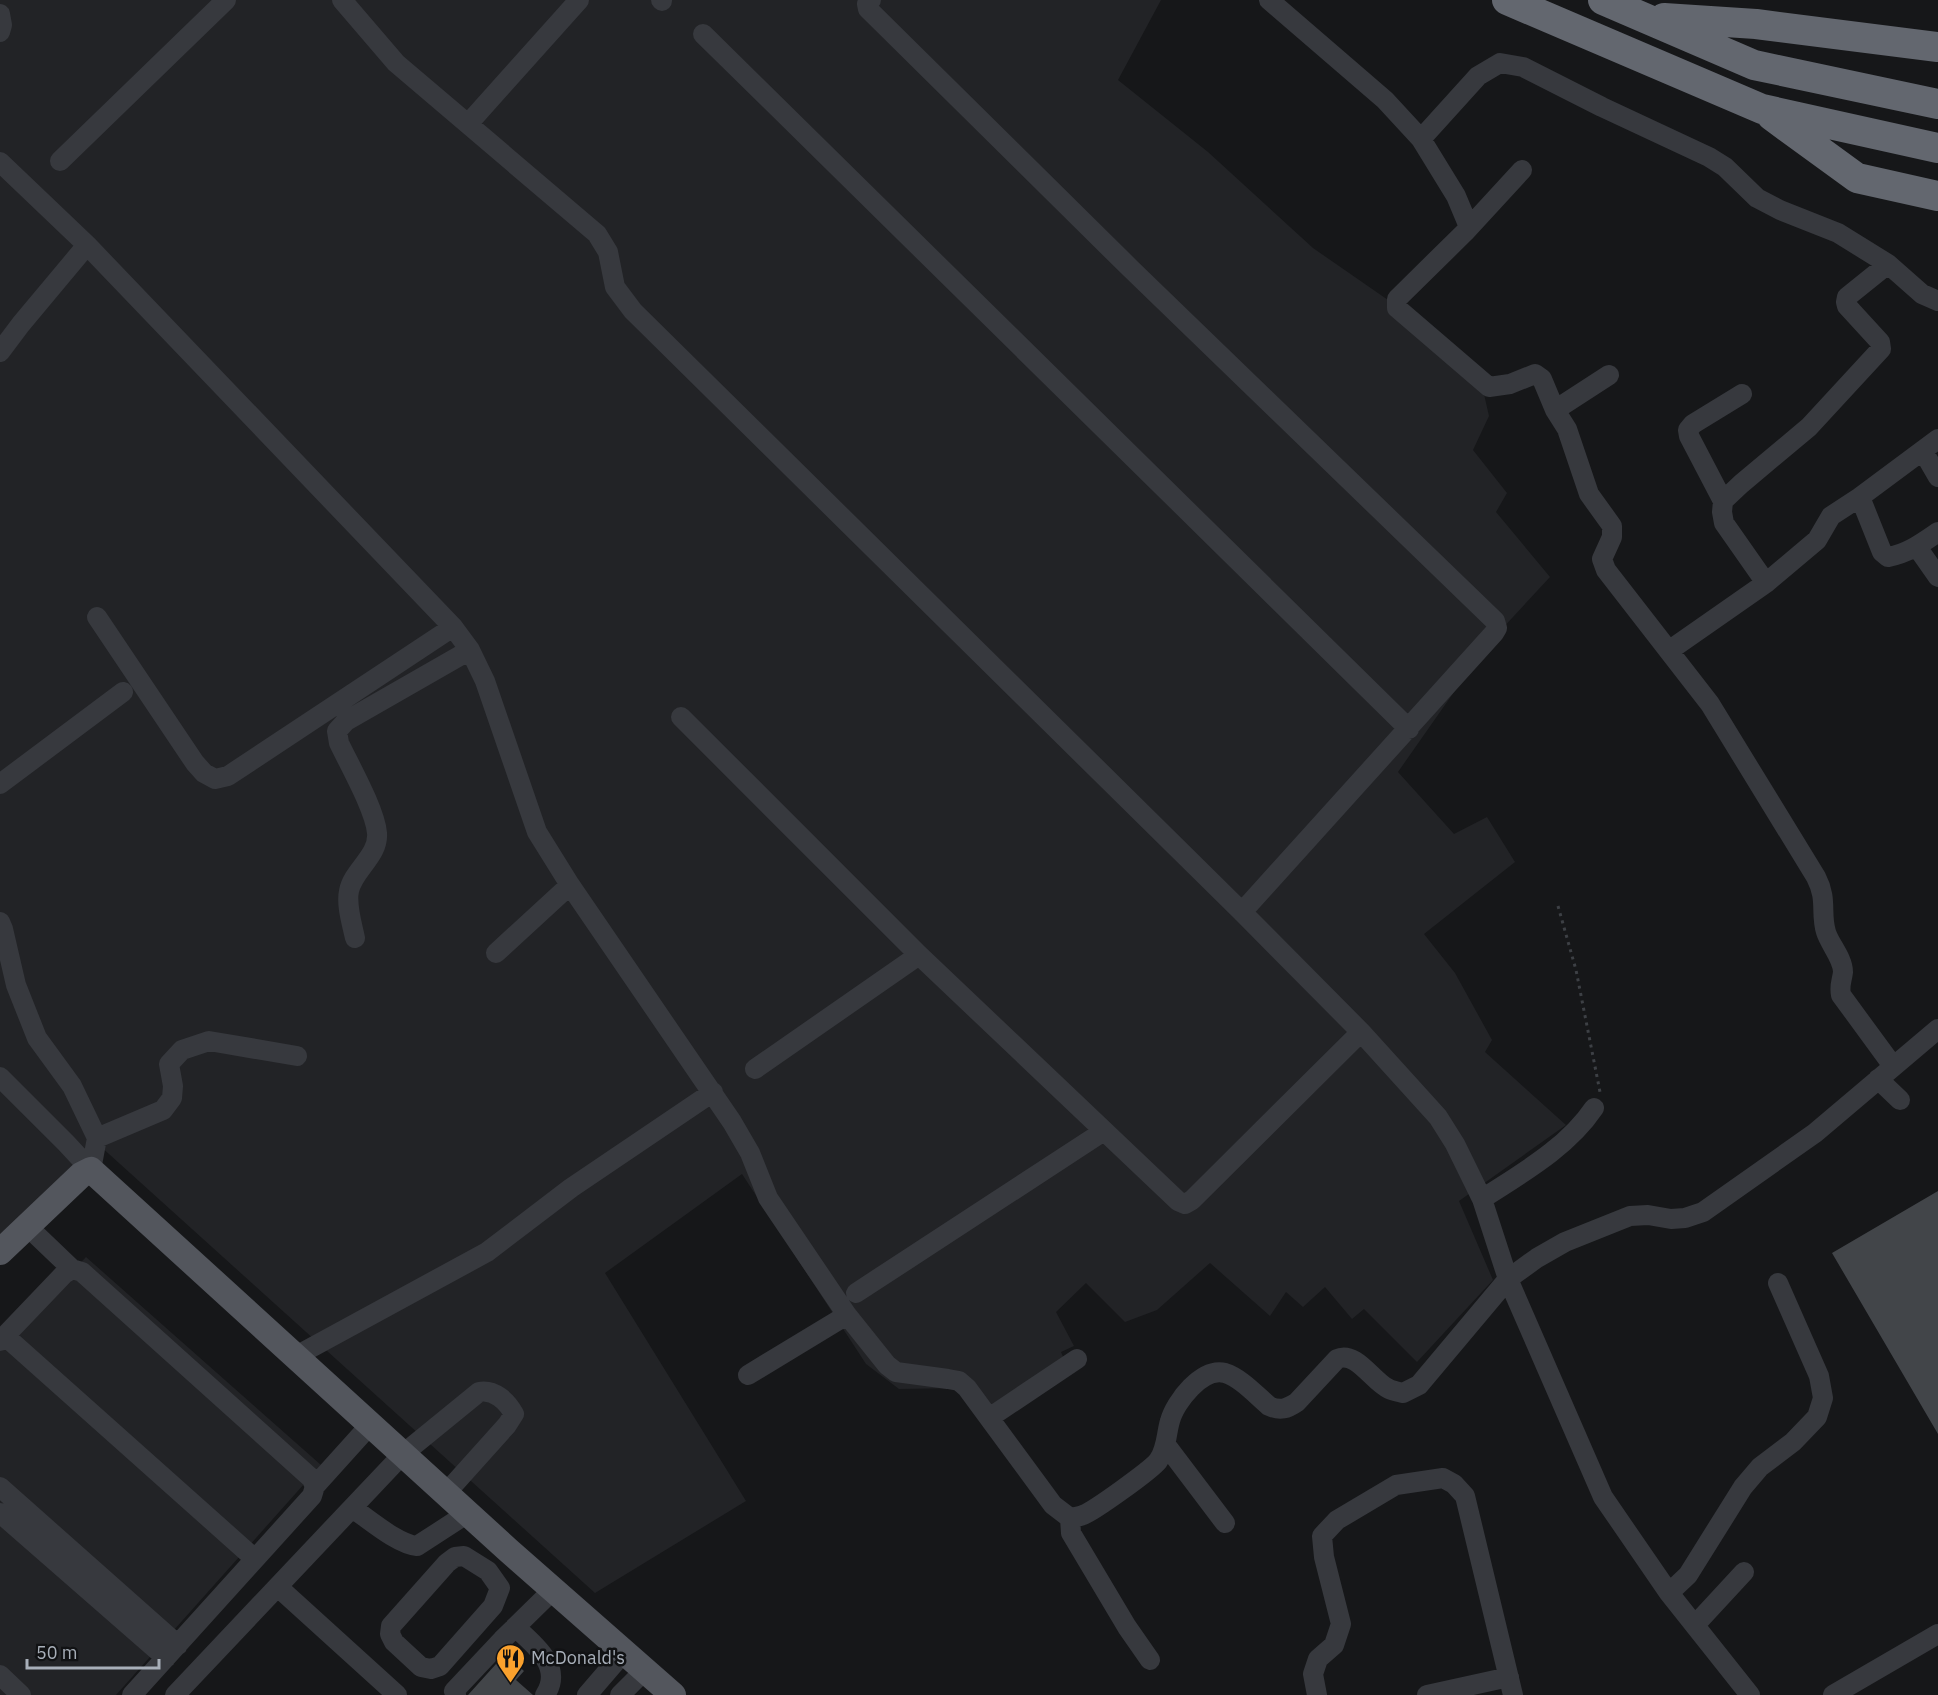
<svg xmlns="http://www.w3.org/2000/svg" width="1938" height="1695" viewBox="0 0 1938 1695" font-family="'IBM Plex Sans',sans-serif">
	<rect width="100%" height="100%" fill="#161719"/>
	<path fill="#222326" d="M0,0h1161l-43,80 90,72 105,96 101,70 67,63 8,35 -16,34 34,43 -11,19 54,65 -63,68 -89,127 56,62 33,-17 28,45 -91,72 31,39 37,67 -7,12 81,73 -107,76 34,79 -76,82 -53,-53 -12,10 -27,-32 -22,20 -17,-15 -16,24 -60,-53 -53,47 -32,12 -39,-39 -30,29 18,34 -13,6 7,16 -84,56 -26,-36 -59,1 -33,-25 -124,-190 -137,99 141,228 -151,92 -496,-448 -18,30 -81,59z
		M86,1257l235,208 -205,230h-116v-347z"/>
	<path fill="#424549" d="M1938,1191v243l-106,-181z
		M505,1654l19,17 -8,9 17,15h-65z"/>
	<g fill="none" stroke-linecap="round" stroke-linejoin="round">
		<path stroke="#3d4045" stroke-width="3" stroke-dasharray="3 4.5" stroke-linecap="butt" d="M1558,906l18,64 24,122"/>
		<path stroke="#37393e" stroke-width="20" d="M342,0l54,63 201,171 11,18 7,35 18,24 609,601 119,120 77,85 17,27 27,55 26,80 95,218 66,96 81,102
			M661,0l1,1
			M871,0l-4,4 1,5 262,259 365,353 2,7 -3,5 -252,279
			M1269,0l116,100 36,39 35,57 13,31
			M0,14l2,11 -2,7
			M703,34l706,695
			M468,124l111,-124
			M1421,139l57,-63 22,-13 23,4 79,40 107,50 16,10 32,31 23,12 58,23 50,31 34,30 16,7
			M60,161l166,-161
			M0,162l87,83 366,382 17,23 15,31 52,151 33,53 162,237 18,31 18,45 79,117 40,50 9,7 52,7 11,2 8,7 86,117 17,13c4,-1 9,-1 13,-3 11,-4 68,-45 75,-54 9,-12 8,-27 12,-40 5,-19 32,-54 55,-48 16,5 31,22 44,33 11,5 18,3 28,-4l40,-43c19,-9 36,23 52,30 4,2 10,3 14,4l16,-8 89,-106 29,-21 28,-16 65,-26 18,-1 23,4 14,-1 18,-6 112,-79 123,-104
			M1522,170l-57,62 -68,67v9l92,79 21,-3 25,-10 7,5 13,31 12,19 22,65 23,32v11l-10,22 4,11 104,134 106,173c12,23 4,35 10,55 4,13 17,26 17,40 -1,9 -4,13 -2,23l52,71
			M0,352l21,-28 66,-79
			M1742,394l-49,30 -5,6 1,6 34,65 -1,11 2,11 42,60
			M1555,410l54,-35
			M1923,451l15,26
			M1860,497l22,55 6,5c19,-3 34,-14 50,-25
			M1723,501l18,-17 68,-57 72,-78 -1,-7 -33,-36 -1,-4 1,-5 41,-33
			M1917,547l21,30
			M97,617l98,146 9,10 11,6 13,-3 225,-149
			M1670,650l96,-67 51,-43 14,-24 29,-19 78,-58
			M681,717l238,238 259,246 7,3 7,-4 169,-168
			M0,784l123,-92
			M0,922l3,7 13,56 21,53 35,48 25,52 -6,32
			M355,938c-3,-14 -9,-33 -6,-47 4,-21 30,-35 28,-58 -2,-23 -27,-67 -38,-90l-2,-12 9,-10 124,-71
			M496,953l74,-68
			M755,1069l164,-114
			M0,1077l66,66 25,27
			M1878,1079l22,21
			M97,1138l66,-28 9,-12 1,-12 -4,-22 13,-14 27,-9 88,15
			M1482,1199c40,-26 85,-51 112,-91
			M27,1226l45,43
			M856,1293l248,-162
			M5,1336l250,223
			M0,1341l64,-67 8,-5 10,3 229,206 4,8 -3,10 -180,199
			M296,1356l191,-104 84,-64 142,-96
			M748,1375l99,-60
			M989,1418l88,-59
			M1166,1445l59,78
			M315,1486l55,-61
			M0,1487l178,158
			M352,1508c17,11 45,36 65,38l51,-33
			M0,1513l166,145
			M1070,1518l1,15 56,94 23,33
			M464,1556l24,15 12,17 -7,18 -53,60 -9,3 -10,-2 -27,-25 -4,-8 1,-8 56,-63 8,-6z
			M278,1587l119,108
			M1669,1593l19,-18 55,-88 17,-20 33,-25 24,-25 6,-19 -4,-22 -41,-93
			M1695,1625l49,-53
			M515,1627c19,17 49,40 30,68
			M0,1675l21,20
			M175,1695l228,-241 76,-62c15,-3 28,9 35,22l-7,11 -61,68
			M456,1695l-2,-4 48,-51 51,-50
			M587,1695l37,-43
			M620,1695l25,-25
			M1317,1695l-4,-21 5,-15 16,-14 7,-21 -17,-67 -2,-21 15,-16 59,-35 47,-7 11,6 11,12 48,199
			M1427,1695l82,-18
			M1833,1695l105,-61"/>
		<path stroke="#53565d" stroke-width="26" d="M0,1252l81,-77 10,-5 417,380 165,145"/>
		<path stroke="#63676f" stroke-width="30" d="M1507,0l255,109 176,39
			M1603,0l151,65 184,39
			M1664,18l92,6 182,23
			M1772,116l85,62 81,18"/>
	</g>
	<defs>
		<symbol id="restaurant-pin" viewBox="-11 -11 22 30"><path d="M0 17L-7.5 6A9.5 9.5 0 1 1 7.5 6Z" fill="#faa12d" stroke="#111214"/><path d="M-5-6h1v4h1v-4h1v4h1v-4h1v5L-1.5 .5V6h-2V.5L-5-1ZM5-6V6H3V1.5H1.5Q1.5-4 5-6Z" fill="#111"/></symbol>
	</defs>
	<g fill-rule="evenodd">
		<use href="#restaurant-pin" x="494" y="1642" width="33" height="45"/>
	</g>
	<g text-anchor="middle" stroke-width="5" stroke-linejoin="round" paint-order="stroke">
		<g font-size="18" fill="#a8afb9" stroke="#111214" text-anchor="start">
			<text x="531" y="1664">McDonald's</text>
		</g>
	</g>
	<path d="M27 1659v9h132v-9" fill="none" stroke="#a8afb9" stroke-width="3"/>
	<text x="36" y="1659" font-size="18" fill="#a8afb9" stroke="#111214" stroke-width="4.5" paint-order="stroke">50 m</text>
</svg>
